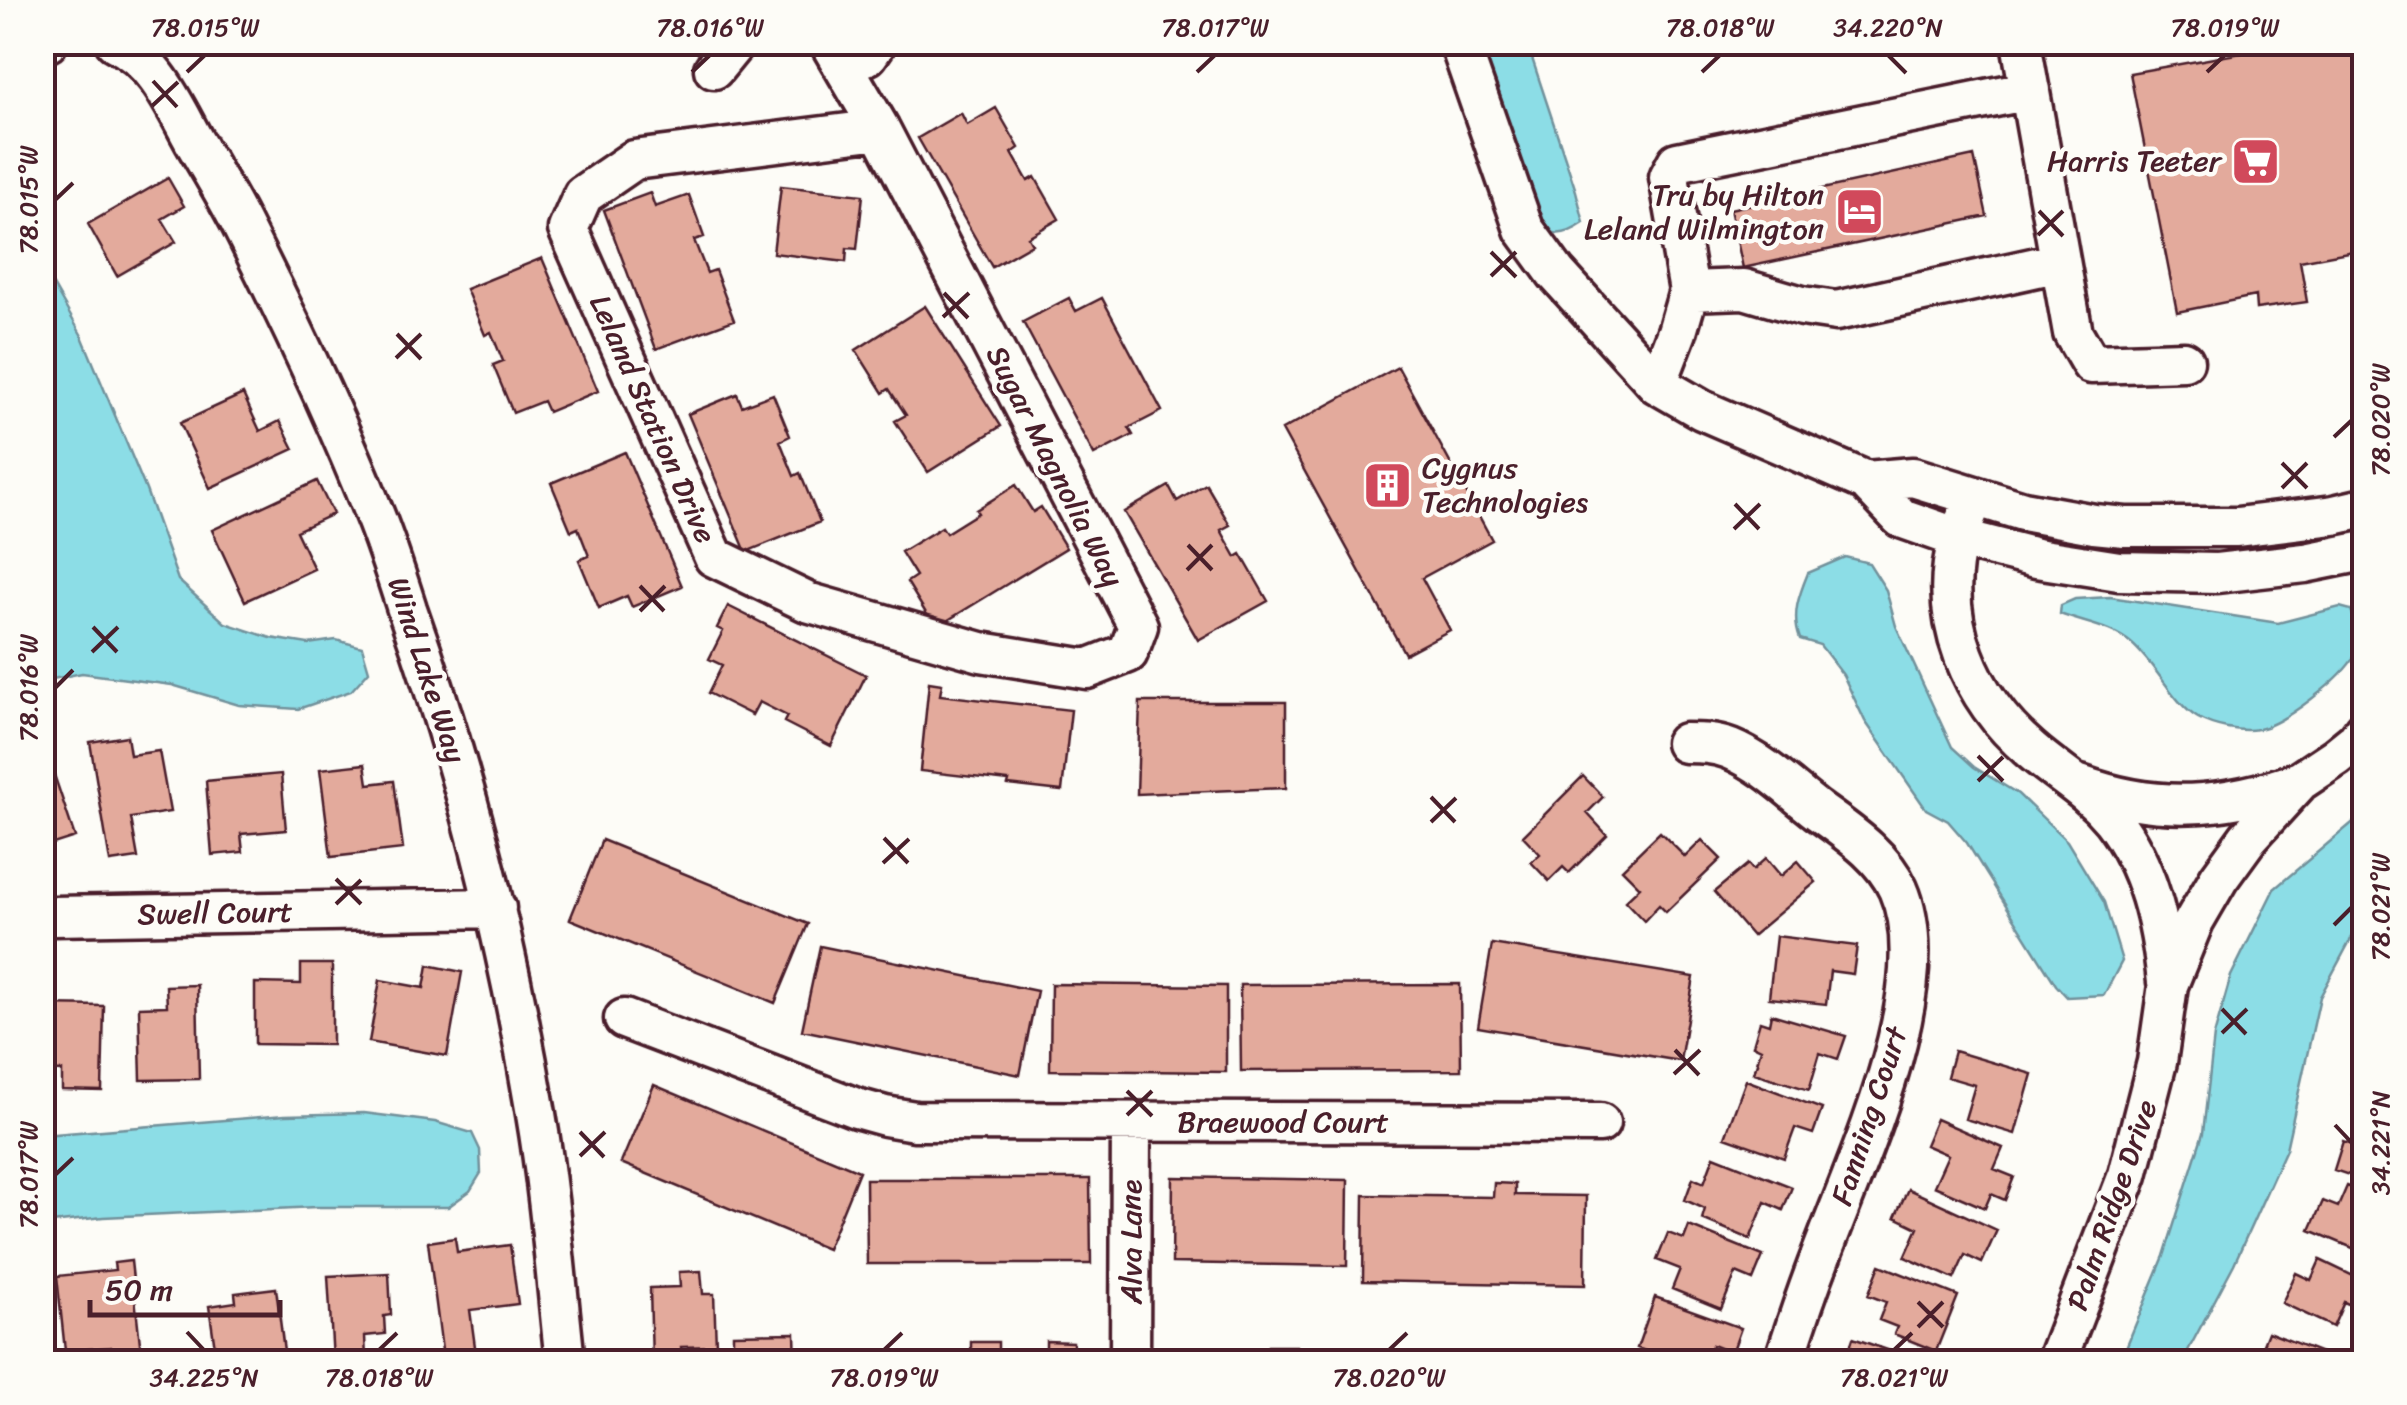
<svg xmlns="http://www.w3.org/2000/svg" width="2407" height="1405" viewBox="0 0 2407 1405" font-family="Sriracha,sans-serif">
	<rect width="100%" height="100%" fill="#fdfcf7"/>
	<filter id="ink" filterUnits="userSpaceOnUse"><feTurbulence type="fractalNoise" baseFrequency=".01" numOctaves="2"/><feDisplacementMap in="SourceGraphic" scale="20" xChannelSelector="R" yChannelSelector="G"/><feConvolveMatrix kernelMatrix="1 2 1 2 8 2 1 2 1" color-interpolation-filters="sRGB"/></filter>
	<g filter="url(#ink)">
		<path fill="#8cdde6" stroke="#72919b" stroke-width="2.5" d="M1469,43h58l49,148 8,32c-25,17 -32,12 -55,-5z
			M42,266l40,70 64,154 32,90 47,43 46,15 37,6 28,-4 26,7 7,24 -18,20 -53,18 -59,-4 -67,-20 -90,-12 -39,8z
			M1845,557l24,6 17,27 10,36 56,121 22,20 44,27 49,47 37,61 18,59 -18,34 -37,2 -11,-12 -89,-142 -19,-22 -22,-12 -61,-88 -22,-46 -23,-30 -20,-6c-9,-24 -1,-44 8,-66z
			M2110,597l168,26 62,-16 11,3c5,14 12,31 4,45 -12,23 -71,69 -97,74 -18,3 -44,-2 -60,-11 -24,-14 -43,-55 -67,-75 -18,-16 -48,-20 -71,-29l1,-9 14,-6z
			M2364,813v105l-6,8 -38,71 -34,152 -52,115 -52,98h-62l44,-106 39,-123 11,-97 17,-60 43,-87z
			M364,1113l71,9 37,11 8,17 1,23 -11,18 -22,16h-132l-213,10 -60,7v-89l242,-20z"/>
		<path fill="#e3aa9c" stroke="#4a1f2b" stroke-width="2.5" d="M2303,42h61v207l-64,12 7,41 -51,7 -1,-13 -78,16 -47,-239z
			M996,108l23,40 -7,5 16,28 7,-4 24,42 -31,18 4,7 -40,23 -74,-129 43,-25 6,12z
			M1974,156l13,60 -244,52 -13,-59z
			M168,178l16,28 -22,13 14,23 -59,34 -29,-52z
			M781,186l82,9 -6,54 -10,-1 -1,14 -73,-9z
			M650,193l5,14 34,-12 15,42 -10,3 13,33 8,-3 19,50 -78,29 -52,-139z
			M542,258l56,133 -50,21 -5,-11 -30,12 -20,-48 10,-4 -12,-29 -6,3 -19,-46z
			M1069,298l7,13 26,-13 60,113 -33,17 4,7 -39,20 -71,-133z
			M925,306l76,120 -73,46 -33,-51 11,-6 -17,-26 -6,4 -27,-43z
			M1398,367l94,173 -70,38 28,52 -45,24 -123,-224z
			M243,394l17,37 20,-10 14,28 -84,39 -30,-65z
			M737,394l5,12 31,-12 17,42 -10,5 14,35 6,-3 20,49 -74,30 -58,-138z
			M625,452l57,134 -50,21 -5,-11 -28,12 -20,-48 10,-4 -11,-28 -7,3 -20,-48z
			M317,481l16,33 -37,17 18,38 -69,32 -33,-71z
			M1206,484l24,41 -9,5 15,27 5,-3 27,47 -70,39 -74,-128 45,-26 8,15z
			M1016,485l17,27 8,-5 25,41 -131,80 -28,-46 9,-6 -15,-24 41,-25 4,6 32,-20 -2,-3z
			M728,606l138,69 -35,71 -47,-24 3,-6 -28,-14 -7,13 -44,-22 14,-28 -13,-6 14,-28 -6,-3z
			M929,682l13,2 -2,11 131,15 -9,81 -54,-6 1,-4 -89,-10z
			M1140,702h146v86l-149,6z
			M127,736l3,19 29,-4 11,61 -39,6 7,40 -28,4 -20,-120z
			M42,739l33,98 -31,10 -2,-5z
			M365,764l3,20 26,-3 9,68 -72,8 -11,-88z
			M281,774l5,56 -45,4 2,18 -31,3 -6,-74z
			M1583,776l20,21 -16,16 20,22 -38,38 -6,-6 -14,14 -18,-19 9,-8 -17,-18z
			M1660,832l25,25 17,-17 19,19 -55,53 -7,-7 -15,16 -19,-20 15,-14 -18,-18z
			M602,840l206,84 -33,79 -205,-84z
			M1766,858l15,18 17,-15 18,21 -64,54 -38,-44 34,-28 5,6z
			M1776,936l81,10 -4,28 -23,-3 -4,33 -57,-6z
			M1492,944l202,33 -14,84 -202,-34z
			M820,946l217,45 -17,84 -218,-45z
			M301,964h31v81l-77,-1v-61l46,1z
			M428,965l34,7 -15,84 -78,-14 11,-62 44,8z
			M1051,984l175,2v86l-176,-2z
			M1460,984l1,86 -220,1 -1,-86z
			M197,985l2,94 -58,1 -2,-73 28,-1 -1,-20z
			M42,1005l62,1 -2,85 -40,-1v-19l-20,-1z
			M1771,1014l75,22 -8,23 -18,-6 -11,37 -55,-17 7,-24 -8,-4 7,-24 9,3z
			M1954,1051l78,23 -17,60 -50,-15 10,-34 -28,-8z
			M2364,1066v34l-11,-5z
			M1746,1080l76,29 -9,25 -18,-6 -11,30 -59,-21z
			M654,1085l205,86 -32,78 -206,-86z
			M1936,1119l67,29 -9,21 20,8 -9,23 -14,-6 -6,14 -51,-22 14,-31 -23,-10z
			M2363,1119h1v61l-30,-10 9,-29 11,4z
			M1714,1156l78,31 -9,23 -18,-8 -15,37 -48,-20 3,-10 -20,-9 8,-22 11,5z
			M1173,1177l175,3 -1,86 -175,-3z
			M866,1179h224l1,85h-224z
			M1494,1183l21,1v11l71,1 -1,89 -222,-4 1,-86 129,2z
			M2347,1186l17,7v49l-4,9 -50,-21 13,-29 15,6z
			M1908,1189l89,41 -15,33 -17,-8 -11,24 -49,-22 13,-29 -23,-11z
			M1689,1226l74,30 -10,24 -17,-7 -15,36 -49,-20 8,-20 -23,-9 11,-27 16,6z
			M455,1238l2,14 53,-7 8,59 -48,6 6,44 -33,4 -15,-116z
			M2320,1260l44,21v30l-20,-9 -11,25 -51,-24 14,-30 15,7z
			M131,1261l11,101h-29l-2,-15 -46,4 -8,-75 58,-6 -1,-7z
			M1880,1265l78,31 -22,55 -42,-17 3,-7 -18,-7 7,-18 -18,-7z
			M701,1271l2,23h11l2,52 -35,1 1,15h-30l-2,-74 30,-1 -1,-15z
			M389,1273l2,42 -7,1 1,18 -20,2 1,23 -33,1 -5,-84z
			M276,1288l8,63 -38,5 1,6h-30l-8,-56 27,-4 -1,-9z
			M1655,1297l86,31 -9,25 -20,-8 -6,17h-55l3,-8 -17,-6z
			M2268,1332l69,27 -1,3h-80z
			M795,1333l1,29h-63v-28z
			M1853,1338l66,23v1h-74z
			M1046,1341l27,1v20h-27z
			M971,1342h27v20h-39h12z
			M1268,1346h28l1,16h14h-43z
			M1345,1356h38v6h-38z
			M946,1357v5h-63v-4z
			M810,1359h58v3h-58z
			M1175,1359h62v3h-62z
			M1396,1359h60v3h-60z"/>
		<g fill="none" stroke-linecap="round" stroke-linejoin="round">
			<defs>
				<path id="minor" d="M115,42c40,18 59,63 79,99 15,26 31,52 45,79 49,97 96,195 136,296 12,30 22,62 32,93 59,166 100,331 129,505 14,82 20,166 29,248
					M829,42l51,87 258,497 -10,27 -41,16 -106,-17 -174,-50 -93,-45 -146,-328 15,-34 51,-35 246,-31
					M1459,42l65,187 32,44 101,111 45,26 164,71 35,37 57,20 78,20 83,13 98,2 88,-10 59,-12
					M2021,42l52,291 18,31 93,-3
					M42,45l6,-3
					M843,65l25,-10 9,-13
					M714,69l22,-27
					M1689,291l55,-2 58,17 34,5 224,-49
					M1657,384l20,-52 12,-41 -20,-114 8,-15 353,-72
					M1866,481l47,-4 110,34 71,13 31,3h112l97,-12 30,-7
					M1974,498c-5,14 -13,28 -16,42 -22,79 13,159 73,210 30,26 55,38 81,69 37,48 49,105 55,163
					M1685,743c15,0 30,0 45,6 32,13 60,40 87,61 30,22 65,44 81,79 41,93 -37,261 -71,351 -16,40 -30,81 -43,122
					M2080,785c77,28 144,23 220,-4
					M54,916l442,-8
					M624,1019l232,89 29,8 30,5 685,2
					M1130,1362l1,-240
					M2056,1362l72,-187 29,-113 11,-77 26,-64 25,-43 29,-40 52,-57 36,-24 21,-17 7,-10"/>
			</defs>
			<use href="#minor" stroke="#4a1f2b" stroke-width="45"/>
			<use href="#minor" stroke="#fdfcf7" stroke-width="38"/>
		</g>
	</g>
	<path fill="none" stroke="#4a1f2b" stroke-width="4" d="M1888,55l18,18M187,72l18,-17M692,72l18,-17M1197,72l18,-17M1702,72l18,-17M2207,72l18,-17M153,81l24,26M152,106l26,-24M55,200l18,-17M2039,211l24,25M2038,235l25,-24M1491,252l25,25M1491,276l25,-24M944,293l24,25M943,317l26,-24M397,334l24,25M396,358l25,-24M2334,437l18,-17M2282,463l25,25M2282,488l25,-25M1735,504l24,25M1734,529l26,-25M1188,545l24,25M1187,570l25,-25M640,586l24,25M640,611l25,-25M93,627l24,25M92,652l26,-25M55,688l18,-18M1978,756l25,25M1978,781l25,-24M1431,797l24,25M1431,822l25,-24M884,838l24,25M883,863l26,-24M336,879l25,25M336,904l25,-24M2334,925l18,-18M2222,1009l24,25M2222,1033l25,-24M1675,1050l24,25M1674,1074l26,-24M1127,1091l25,25M1127,1115l25,-24M2335,1125l17,18M580,1132l24,25M580,1156l25,-24M55,1175l18,-17M1918,1302l25,25M1918,1327l25,-25M187,1332l17,18M379,1350l18,-17M884,1350l18,-17M1389,1350l18,-17M1894,1350l18,-17"/>
	<defs>
		<symbol id="supermarket-square" viewBox="-11 -11 22 22"><rect x="-9" y="-9" width="18" height="18" rx="4" fill="#d1495b" stroke="#fdfcf7"/><path d="M-6-5.5h2.5l.6 2H6L4.5 2H-2.5L-4.4-4H-6ZM-1.5 3.2a1.3 1.3 0 1 0 .1 0ZM3 3.2a1.3 1.3 0 1 0 .1 0Z" fill="#fff"/></symbol>
		<symbol id="hotel-square" viewBox="-11 -11 22 22"><rect x="-9" y="-9" width="18" height="18" rx="4" fill="#d1495b" stroke="#fdfcf7"/><path d="M-6-4.5h1.5V1H6V5H4.5V3h-9V5H-6ZM-4 0a1.8 1.8 0 1 1 3.6 0ZM.5 0V-2.5h3Q6-2.5 6 0Z" fill="#fff"/></symbol>
		<symbol id="building-square" viewBox="-11 -11 22 22"><rect x="-9" y="-9" width="18" height="18" rx="4" fill="#d1495b" stroke="#fdfcf7"/><path d="M-4-6H4V6H1V3H-1V6H-4ZM-2.5-4.3h1.7v1.8h-1.7ZM.8-4.3h1.7v1.8H.8ZM-2.5-1h1.7V.8h-1.7ZM.8-1h1.7V.8H.8Z" fill="#fff"/></symbol>
	</defs>
	<g fill-rule="evenodd">
		<use href="#supermarket-square" x="2228" y="134" width="55" height="55"/>
		<use href="#hotel-square" x="1832" y="184" width="55" height="55"/>
		<use href="#building-square" x="1360" y="458" width="55" height="55"/>
	</g>
	<g text-anchor="middle" stroke-width="9" stroke-linejoin="round" paint-order="stroke">
		<g font-size="30" fill="#4a1f2b" stroke="#fdfcf7" text-anchor="end">
			<text x="2221" y="171">Harris Teeter</text>
			<text x="1824" y="205">Tru by Hilton<tspan x="1824" dy="34">Leland Wilmington</tspan></text>
			<text x="1422" y="478" text-anchor="start">Cygnus<tspan x="1422" dy="34">Technologies</tspan></text>
		</g>
		<g font-size="30" fill="#4a1f2b" stroke="#fdfcf7">
			<text transform="translate(653 419) rotate(66)" y="10">Leland Station Drive</text>
			<text transform="translate(1055 466) rotate(63)" y="10">Sugar Magnolia Way</text>
			<text transform="translate(427 670) rotate(72)" y="10">Wind Lake Way</text>
			<text transform="translate(215 913) rotate(-1)" y="10">Swell Court</text>
			<text transform="translate(1869 1116) rotate(-72)" y="10">Fanning Court</text>
			<text x="1283" y="1132">Braewood Court</text>
			<text transform="translate(2112 1205) rotate(-71)" y="10">Palm Ridge Drive</text>
			<text transform="translate(1131 1242) rotate(-90)" y="10">Alva Lane</text>
		</g>
	</g>
	<rect width="2407" height="1405" fill="none" stroke="#fdfcf7" stroke-width="110"/>
	<path d="M90 1300v15h190v-15" fill="none" stroke="#4a1f2b" stroke-width="5"/>
	<text x="105" y="1300" font-size="30" fill="#4a1f2b" stroke="#fdfcf7" stroke-width="8" paint-order="stroke">50 m</text>
	<rect x="55" y="55" width="2297" height="1295" fill="none" stroke="#4a1f2b" stroke-width="4"/>
	<g font-size="25" text-anchor="middle" fill="#4a1f2b">
		<text x="205" y="36">78.015°W</text>
		<text x="710" y="36">78.016°W</text>
		<text x="1215" y="36">78.017°W</text>
		<text x="1720" y="36">78.018°W</text>
		<text x="1888" y="36">34.220°N</text>
		<text x="2225" y="36">78.019°W</text>
		<text transform="translate(28 200) rotate(-90)" y="9">78.015°W</text>
		<text transform="translate(2380 420) rotate(-90)" y="9">78.020°W</text>
		<text transform="translate(28 688) rotate(-90)" y="9">78.016°W</text>
		<text transform="translate(2380 907) rotate(-90)" y="9">78.021°W</text>
		<text transform="translate(2380 1143) rotate(-90)" y="9">34.221°N</text>
		<text transform="translate(28 1175) rotate(-90)" y="9">78.017°W</text>
		<text x="204" y="1386">34.225°N</text>
		<text x="379" y="1386">78.018°W</text>
		<text x="884" y="1386">78.019°W</text>
		<text x="1389" y="1386">78.020°W</text>
		<text x="1894" y="1386">78.021°W</text>
	</g>
</svg>
